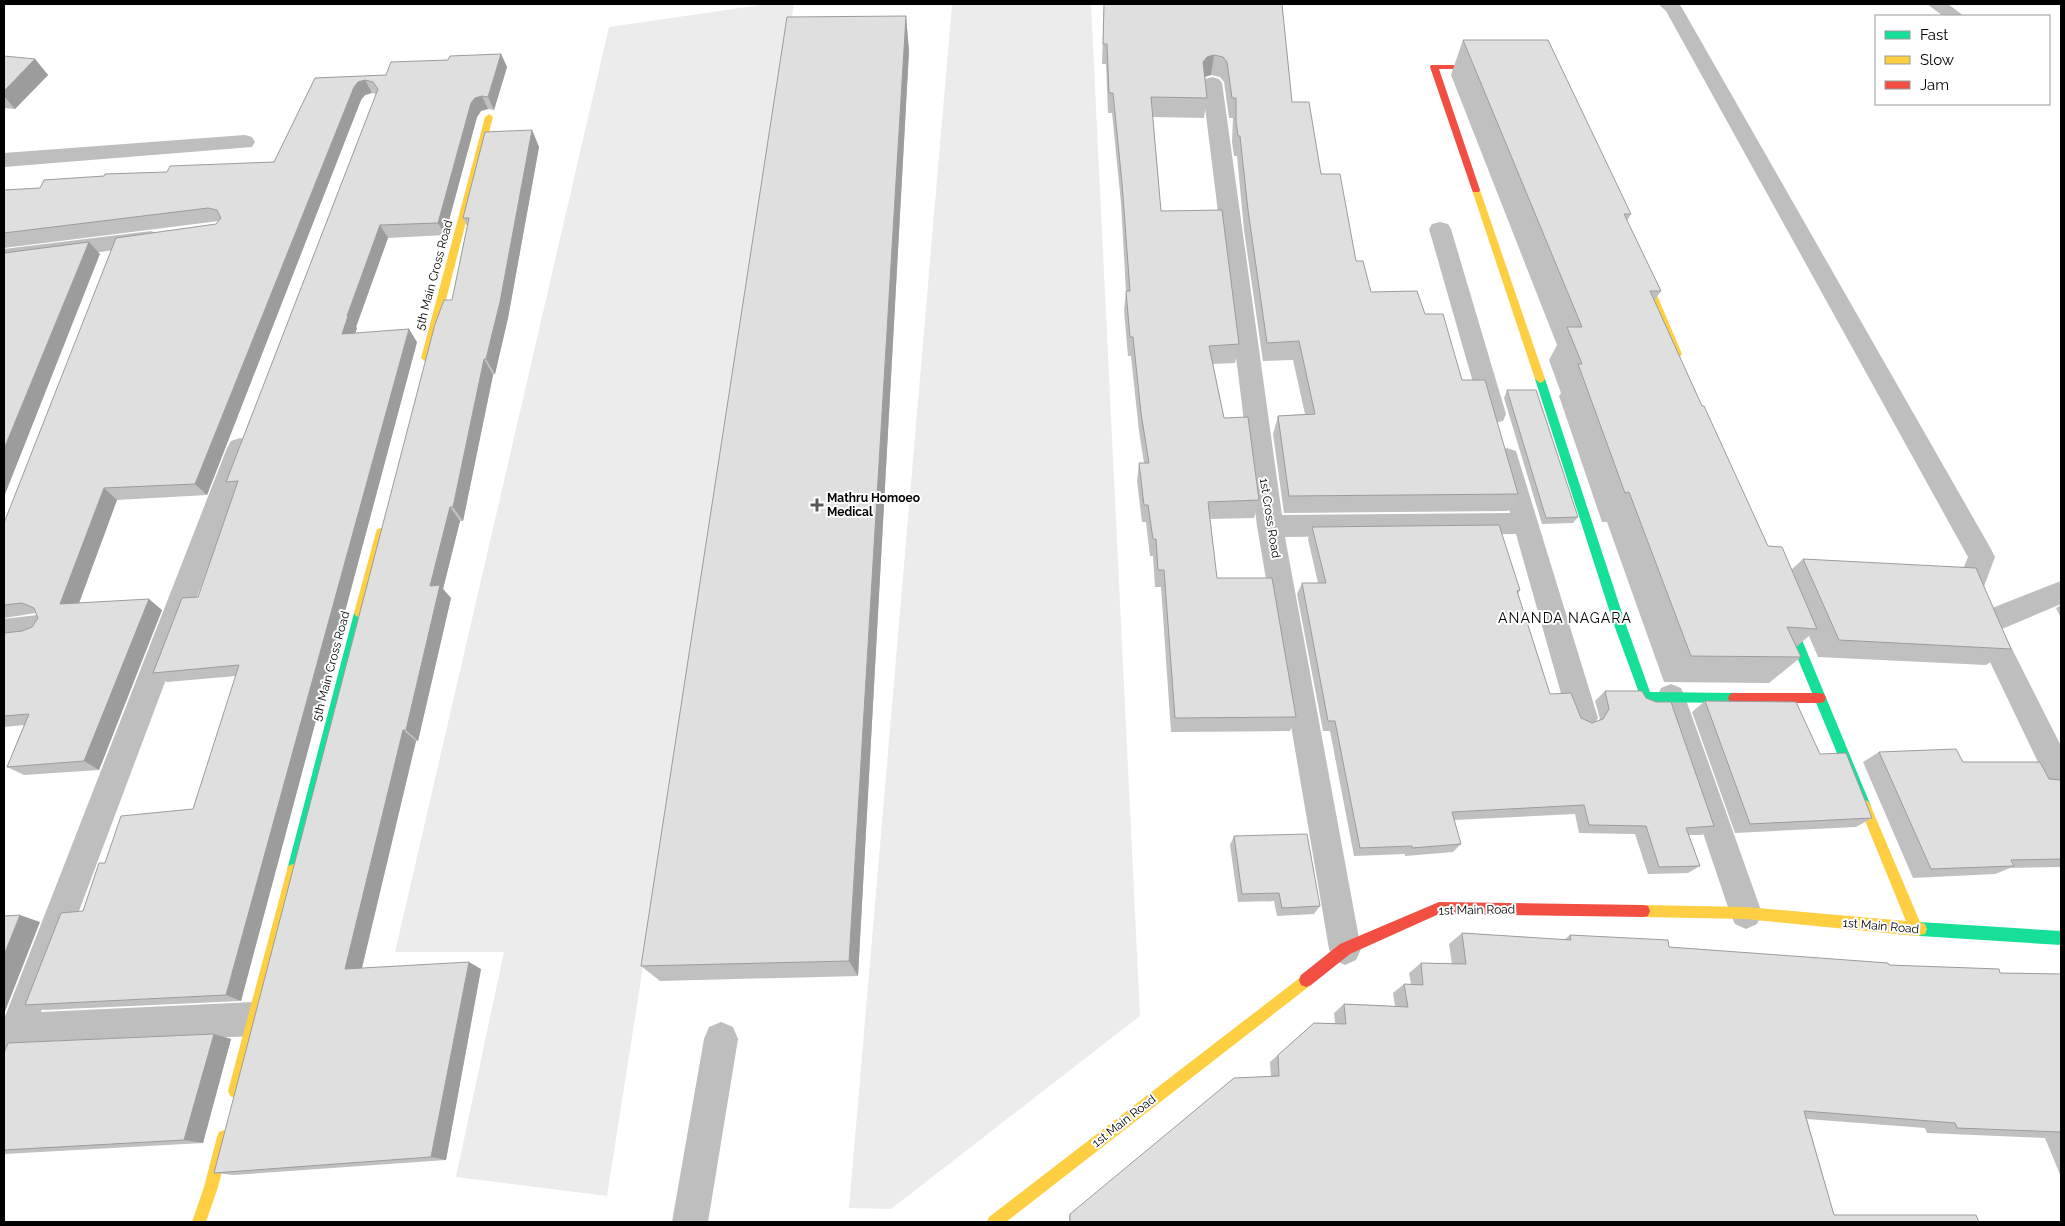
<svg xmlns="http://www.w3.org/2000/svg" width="2065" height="1226" viewBox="0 0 2065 1226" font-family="Raleway,sans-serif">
	<rect width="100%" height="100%" fill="#fff"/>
	<path fill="#ececec" d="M767,4h27l-187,1192 -151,-19 48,-225h-109l214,-925z
		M952,4h139l49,1012 -249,193 -42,-1z"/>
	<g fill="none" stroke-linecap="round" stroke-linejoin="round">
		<path fill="#bebebe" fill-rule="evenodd" d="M1658,4h21l3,4 309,541 4,8 -12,32 9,19 69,-27v23l-59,25 59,117v45l-11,-4 -95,-198 13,-32 -302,-546z
			M1927,4h21l16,12h-21z
			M1212,77l7,2 3,4 60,432 228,-2 -16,-55 4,-7 9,-3 9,3 82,267 -5,9 -10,4 -10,-4 -5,-9 -52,-184 -231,3 76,412 -5,11 -11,5 -11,-5 -5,-11 -72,-423 -55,-443 3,-4z
			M245,135l7,2 3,5 -3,5 -248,20v-14z
			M1440,222l8,2 3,5 55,185 -3,7 -9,2 -9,-2 -3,-7 -53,-185 3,-5z
			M151,231l8,3 3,5 -3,5 -155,21v-16z
			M240,438l9,3 4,7 -212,564 213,-10 12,5 5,12 -5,12 -12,5 -226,10 -12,30 -12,5v-62l223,-571 4,-7z
			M37,615l10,4 4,8 -4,8 -10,4 -33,4v-24z
			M1671,684l10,4 4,9 77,216 -5,11 -11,5 -11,-5 -5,-11 -73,-216 4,-9z
			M721,1022l12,5 5,12 -30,183h-36l32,-183 5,-12z"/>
		<path fill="#16e098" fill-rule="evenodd" d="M1540,375l5,4 80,243 25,70 84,1 4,1 2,4 -2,4 -4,1 -88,-1 -4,-1 -29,-79 -78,-243z
			M1784,606l4,2 2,3 81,195 -2,4 -4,2 -4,-2 -2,-4 -81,-195 2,-3z
			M360,608l4,2 2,3 -67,257 -1,4 -5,2 -5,-2 -1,-4 67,-257 2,-3z
			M1920,922l141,9v14l-141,-9 -5,-2 -2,-5 2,-5z"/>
		<path fill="#ffcf43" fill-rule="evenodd" d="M489,114l4,3 -62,241 -5,4 -5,-4 64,-241z
			M1476,187l4,3 65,189 -2,3 -3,1 -5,-4 -63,-189z
			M1640,264l5,3 37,87 -2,3 -3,1 -5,-4 -37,-87z
			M381,528l4,1 1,3 -20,81 -2,3 -4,2 -4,-2 -2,-3 22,-81 1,-3z
			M1865,800l4,2 51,120 5,2 2,5 -2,5 -9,2 -170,-17 -103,-2 -5,-1 -2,-5 2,-5 5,-1 103,2 160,14 -47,-115 2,-4z
			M293,864l5,2 1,4 -57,221 -2,5 -5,2 -5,-2 -2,-5 59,-221 1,-4z
			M1306,973l5,2 2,5 -2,5 -305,237h-19l2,-5z
			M224,1130l5,2 2,5 -13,50 -12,35h-14l12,-35 13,-50 2,-5z"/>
		<path fill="#f24e42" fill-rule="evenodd" d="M1431,65h61l4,2 -4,2h-53l41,121 -1,2h-6l-1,-2 -42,-123z
			M1734,693h86l4,1 2,4 -2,4 -4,1h-86l-4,-1 -2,-4 2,-4z
			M1439,902l204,3 5,1 2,5 -2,5 -5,1 -204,-3 -89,40 -39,31 -5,2 -5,-2 -2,-5 2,-5 39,-31z"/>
	</g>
	<path fill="#c0c0c0" d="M1104,4h178l10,98 64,159 15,31 54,22 37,66 56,114 -10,17 -224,2 -11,-79 5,-18 27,-2 -12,-54 -30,1 -19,-131 -7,-74h-3l-2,-14 1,-24h-4l-5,-36 -4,-5 -9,-2 -6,2 2,21 -3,20 -51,-1 8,94 78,133 -4,19 -22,1 11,54 35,82 -5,18 -44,1 7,59 79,139 -6,14 -119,1 -10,-145h-6l-2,-31h-3l-4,-34h-4l-5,-41 2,-18h5l-5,-32 -8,-75h-3l-4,-46 2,-19 -5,-88 -9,-90h-4l-2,-49h-4z
		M906,16l3,35 -51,925 -198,5 -19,-15z
		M1463,40l168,174 -4,7 34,70 -7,10 48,105 66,140 24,23 11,-10 208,90 -25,16 -168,-8 -9,-21 -13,11 5,10 -32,26 -105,-1 -57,-160h-5l-43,-126 2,-3 -12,-33 8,-15 -106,-270z
		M501,54l6,13 -13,43 -6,-1 -7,2 -4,6 -32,118 -57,3 -32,89 1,1 -2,5 62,9 -176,659 -197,9 -19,-5 58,-94 22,-48 88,-54 43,-133 -69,6 -14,-9 45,-76 37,-107 -9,-8 150,-388 -4,-1 -7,2 -4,5 -154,395 -90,5 -38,103 83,7 -63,160 -75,5 -17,-8 17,-42 -20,2v-94l18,-2 10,-4 6,-9 -2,-5 -32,5v-95l215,-302 -215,27v-58l36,-2 127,-16 107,-10 41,-84 71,-3 62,-15z
		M4,56l31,3 13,16 -33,34 -11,-1z
		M532,130l7,17 -31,171 -13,56 -2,1 -30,146h-3l-17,68 8,9 -33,143h-2l-54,227 119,1 -35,191 -212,15 -20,-2 238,-873 15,-74 -4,-8z
		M1507,390l71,127 -5,6 -31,1 -38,-126z
		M1312,527l208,63 -2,4 32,100 31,24 11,5 6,-2 2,-2 -5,-18 10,-10 109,135 -12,9h-13l11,31 -12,7 -40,1 -13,-40 -56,-1 -4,-19 -121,6 7,24 -8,8 -48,4v-2l-51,2 -24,-125h-7l-26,-137 5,-11h16l-10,-44z
		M2061,605v13l-5,-10z
		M1705,701l115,53 52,64 -16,9 -121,6 -43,-121z
		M1879,752l84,10 86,17 12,1v87l-51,1 -15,6 -82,4 -50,-116z
		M1234,836l86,70 -6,8 -37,2 -3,-15 -36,1 -8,-57z
		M1462,933l102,7 6,-5 99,12 220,18 111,8 61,1v203l-16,-39 -118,-5 -2,-5 -118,-9 27,96 145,7h-910v-6l1,-2 201,-137 -1,-15 44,-39h21l-1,-10 10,-9 51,2 -2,-13 11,-9h7l-2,-11 12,-10 31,1 -3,-20z
		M214,1034l17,5 -28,104 -199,11v-101z"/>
	<path fill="#9c9c9c" d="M906,16l3,35 -51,925 -9,-15z
		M501,54l6,13 -13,43 -6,-13z
		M1214,55l-3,20 -7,2 -1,-15 4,-5z
		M35,59l13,16 -33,34 -11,-13v-5z
		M365,80l7,13 -7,2 -4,5 -154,395 -12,-11 159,-397 4,-5z
		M482,96l6,13 -7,2 -4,6 -32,118 -7,-12 33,-120 4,-5z
		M532,130l7,17 -31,171 -13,56 -9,-15z
		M380,225l8,13 -32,89 1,1 -6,18 -9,-12 5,-18z
		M89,242l11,12 -96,243v-48z
		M409,329l8,13 -176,659 -15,-6z
		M484,359l9,16 -30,146 -10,-14z
		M104,488l13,12 -42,114 -15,-10z
		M450,507l10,14 -17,68 8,9 -33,143 -12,-11 24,-144z
		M149,599l13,11 -63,160 -15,-9z
		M403,730l13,11 -56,235 -15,-7z
		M20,915l20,7 -36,92v-59z
		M469,962l12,7 -35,191 -15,-3z
		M214,1034l17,5 -28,104 -19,-3z"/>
	<path fill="#dfdfdf" stroke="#9c9c9c" d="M1104,4h178l10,98h17l12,72h19l16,87h7l8,31 46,-1 8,23h18l19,66h23l33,114 -229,2 -11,-80 37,-2 -16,-73 -32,2 -19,-133 -8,-74h-2l-2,-15v-23h-4l-5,-36 -4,-5 -9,-2 -7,2 -4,5 4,36 -56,-1 10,114 61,-1 17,134 -30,2 15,72 24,-1 11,83 -51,2 9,76h55l24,139 -121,1 -11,-148h-6l-2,-31h-3l-5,-34h-4l-5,-42h10l-8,-50 -8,-76h-3l-4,-46h4l-8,-108 -9,-90h-4l-2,-49h-4z
		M906,16l-57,945 -208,5 146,-949z
		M1463,40h85l83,174h-7l37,77h-11l52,115h2l64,140 14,1 35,82 -30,-2 14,30 -110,-1 -62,-164 -4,1 -47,-129h4l-15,-37h15z
		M501,54l-13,43 -6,-1 -7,2 -4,5 -33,120 -58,2 -33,91h1l-6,18 67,-5 -183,666 -201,10 36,-92 22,-2 16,-48h6l16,-47 72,-7 46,-144 -86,8 29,-75 16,-1 40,-116 -12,1 152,-393 -5,-7 -8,-2 -7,2 -4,5 -159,397 -91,4 -44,116 89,-5 -65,162 -77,6 22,-53 -25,2v-83l18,-2 10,-4 6,-9 -4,-10 -12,-5 -18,2v-82l112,-285 100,-14 5,-6 -4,-8 -9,-2 -204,25v-43l36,-2 4,-8 60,-4 1,-2 62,-2 3,-6 104,-4 41,-84 71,-3 5,-13 57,-2 2,-4z
		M4,56l31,3 -31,32z
		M532,130l-32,172 -14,57h-2l-31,148h-3l-20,79 10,-1 -34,145h-3l-58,239 124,-7 -38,195 -217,16 221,-849 9,-24h8l17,-82h-6l22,-86z
		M89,242l-85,207v-196z
		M1507,390h29l42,127 -32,1z
		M1499,525l21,65 -3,1 33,103 21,-1 10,25 11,5 11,-4 6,-10 -4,-18h37l4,7 10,4h15l43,124 -28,2 14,38 -41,1 -13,-41 -57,-1 -5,-20 -132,7 9,32 -49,4v-2l-52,2 -25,-127h-7l-26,-138h24l-14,-56z
		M1803,559l173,9 35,81 -172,-9z
		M1705,701l91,1 24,52 26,-1 26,65 -122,6z
		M1956,749l7,13h77l9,17 12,1v79l-50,1 3,6 -83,3 -52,-117z
		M1307,834l13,72 -38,2 -3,-15 -37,1 -8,-58z
		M20,915l-16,40v-39z
		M1462,933l109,7 -1,-5 98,5 1,7 219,16 1,2 110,4 1,4 61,1v158l-104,-4 -2,-5 -151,-12 30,104h142l3,7h-909v-8l164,-136 45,-2 -1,-21 36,-32 32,1 -2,-20 64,3 -4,-23 19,1 -2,-22 45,1z
		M214,1034l-30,106 -180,10v-97l4,-10z"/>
	<path fill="#595959" stroke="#fff" stroke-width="2" d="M814.5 497.5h5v5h5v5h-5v5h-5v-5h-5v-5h5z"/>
	<g text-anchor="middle" stroke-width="4" stroke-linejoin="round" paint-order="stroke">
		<g font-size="12" fill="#000" stroke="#fff">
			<text transform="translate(434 275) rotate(-75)" y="4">5th Main Cross Road</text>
			<text transform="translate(1270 518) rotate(81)" y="4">1st Cross Road</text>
			<text transform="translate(331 666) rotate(-75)" y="4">5th Main Cross Road</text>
			<text transform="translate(1477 910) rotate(-1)" y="4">1st Main Road</text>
			<text transform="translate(1881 926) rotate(5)" y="4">1st Main Road</text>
			<text transform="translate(1124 1121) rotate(-38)" y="4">1st Main Road</text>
		</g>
		<g font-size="12" font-weight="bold" fill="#000" stroke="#fff" text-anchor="start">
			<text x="827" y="502">Mathru Homoeo<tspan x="827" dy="14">Medical</tspan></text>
		</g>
		<g font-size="14" letter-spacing="1" fill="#000" stroke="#fff">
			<text x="1565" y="623">ANANDA NAGARA</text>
		</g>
	</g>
	<rect width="2065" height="1226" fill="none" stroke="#000000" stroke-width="10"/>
	<rect x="1875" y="15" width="175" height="90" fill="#ffffff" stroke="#999999"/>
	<rect x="1885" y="31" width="25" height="8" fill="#16e098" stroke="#999999"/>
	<text x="1920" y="40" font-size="15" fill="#000000">Fast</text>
	<rect x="1885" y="56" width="25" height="8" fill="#ffcf43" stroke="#999999"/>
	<text x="1920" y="65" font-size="15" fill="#000000">Slow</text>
	<rect x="1885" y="81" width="25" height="8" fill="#f24e42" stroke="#999999"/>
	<text x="1920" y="90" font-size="15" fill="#000000">Jam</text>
</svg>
